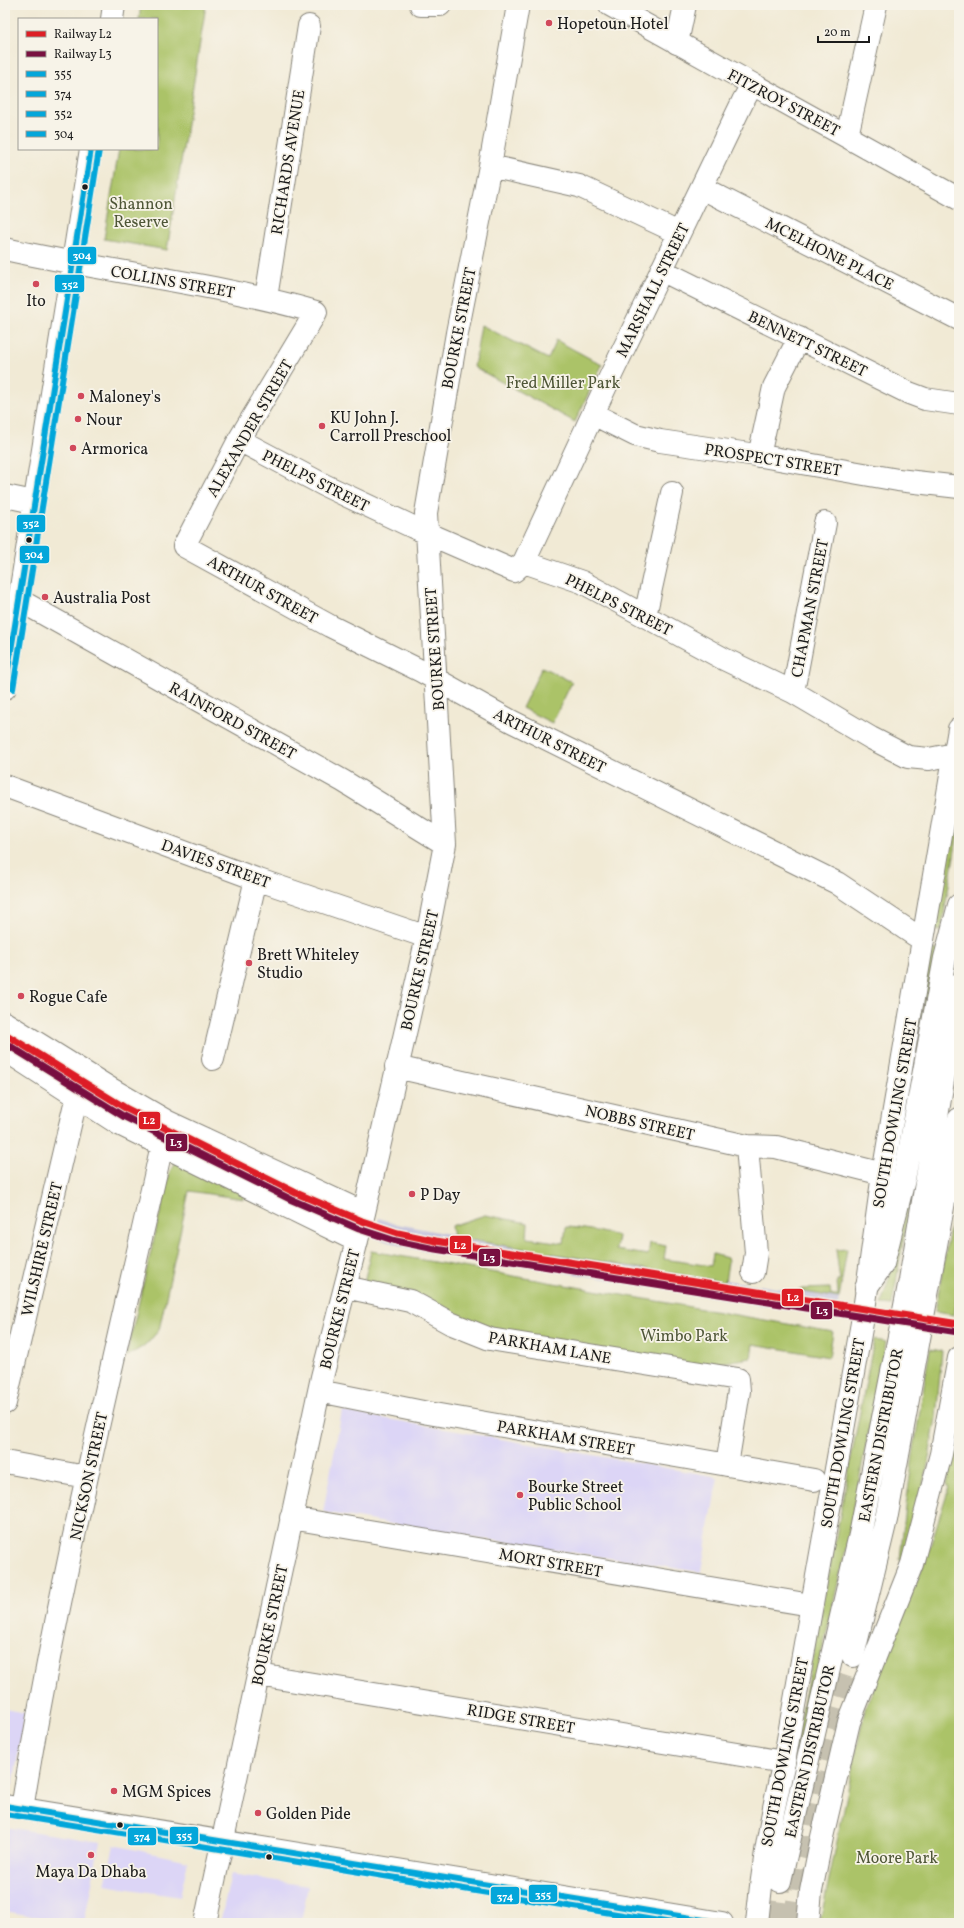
<svg xmlns="http://www.w3.org/2000/svg" width="964" height="1928" viewBox="0 0 964 1928" font-family="Vollkorn,serif">
	<rect width="100%" height="100%" fill="#f7f3e8"/>
	<filter id="ink" filterUnits="userSpaceOnUse"><feTurbulence type="fractalNoise" baseFrequency=".025" numOctaves="2"/><feDisplacementMap in="SourceGraphic" scale="8" xChannelSelector="R" yChannelSelector="G"/><feConvolveMatrix kernelMatrix="1 2 1 2 8 2 1 2 1" color-interpolation-filters="sRGB"/></filter>
	<filter id="wash" filterUnits="userSpaceOnUse"><feTurbulence type="fractalNoise" baseFrequency=".012" numOctaves="4" result="noise"/><feDisplacementMap in="SourceGraphic" scale="16" xChannelSelector="R" yChannelSelector="G"/><feGaussianBlur stdDeviation="0.9" result="paint"/><feColorMatrix in="noise" values="0 0 0 0 0 0 0 0 0 0 0 0 0 0 0 0 0 1.4 0 .05"/><feComposite in="paint" operator="in"/></filter>
	<g filter="url(#wash)">
		<rect width="100%" height="100%" fill="#f1ead5"/>
		<path fill="#dcd5f6" d="M342,1411l376,66 -17,95 -287,-44 -91,-16z
			M5,1709l20,4 -12,72 -8,-2z
			M5,1827l95,15 -16,81h-12l-67,-12z
			M114,1845l74,16 -8,36 -75,-12z
			M231,1874l77,12 -7,37h-81z"/>
		<path fill="#c2c1dc" d="M379,1218l13,5 61,12v2l272,45v-2l114,18 -3,19 -377,-62v2l-51,-9 -35,-11z"/>
		<path fill="#abc368" stroke="#647042" d="M141,5h65l-39,245 -63,-11 15,-90h38v-130h-18z
			M481,325l67,34 6,-12 2,-7 46,25 -27,57 -101,-55z
			M542,667l30,15 -20,41 -30,-15z
			M959,779v48l-18,104 -8,-1z
			M930,949l8,1 -56,295z
			M176,1162l69,30 -1,7 -55,-8 -30,139 -12,14 -21,13 44,-186z
			M911,1168h5l-24,137 -11,-1 8,-26z
			M959,1177v111l-5,27 -19,-3z
			M485,1215l43,8 -1,15 37,5 2,-16c18,1 35,5 52,9l-2,14 32,5 2,-12 16,3 -2,13 47,7 2,-12 14,4 1,4 -3,20 -272,-45 -2,-11z
			M847,1249l-8,49 -40,-7v-2l31,-1 1,7h7l-1,-14h3l-4,-31z
			M371,1251l462,81 -4,25 -76,-13 -2,14 -56,9 -210,-39 -27,-12 -13,-9 -20,-10 -61,-14z
			M874,1340l12,2 -41,211 -48,205h-4z
			M930,1349l12,2 -6,67 -14,78 -17,65 -5,-1c7,-71 18,-140 30,-211z
			M959,1422v501h-137l-2,-1 45,-213 62,-153 22,-69 -2,-3z"/>
	</g>
	<g filter="url(#ink)">
		<g fill="none" stroke-linecap="round" stroke-linejoin="round">
			<path stroke="#c6c1b0" stroke-width="22" stroke-dasharray="22 11" stroke-linecap="butt" d="M774,1923l6,-42
				M794,1923c13,-91 27,-181 59,-267"/>
			<defs>
				<path id="minor" d="M112,19l2,-14
					M677,43l8,-38
					M847,136l29,-131
					M490,166l89,20 100,47
					M702,188l257,131
					M5,249c103,23 209,34 311,63l-77,128 -55,106 146,80 91,45 90,50 326,162 78,52
					M661,270l248,123 16,6 34,5
					M266,298l43,-272
					M593,414l42,21 25,6 96,14 142,25 61,7
					M239,440l85,45 89,42 101,44 10,-9 58,20 142,77 69,33 78,46 37,19 21,2 26,-5
					M759,456l15,-69 25,-49
					M5,496l29,6
					M524,562l88,-189 131,-272 9,-16
					M19,600l324,181 102,63
					M645,616l27,-123
					M5,688l86,-539
					M793,692l32,-169
					M5,786l251,93 171,58
					M5,1023l106,66 57,33 196,91
					M5,1050l114,74 238,117
					M213,1059l43,-180
					M396,1067l351,79 29,1 107,27
					M747,1146l9,107 -3,19
					M345,1287l65,14 40,22 40,16 248,40 1,12 -12,74
					M319,1391l109,22 386,67
					M5,1403l69,-295 4,-12
					M5,1462l81,15
					M291,1518l520,87
					M259,1675l525,87
					M22,1809c36,-224 91,-444 140,-664
					M205,1923l117,-546 42,-164 63,-276 18,-93 -19,-331 31,-180 33,-167 28,-161"/>
				<path id="major" d="M421,5h19
					M610,5l349,194
					M5,1806l717,117
					M757,1923c5,-55 14,-107 27,-161l79,-445 20,-143 76,-445
					M808,1923l3,-32 11,-54 27,-115 63,-158 29,-110 18,-96"/>
				<path id="highway" d="M866,1288l17,-24 21,-85 41,-221 14,-53
					M853,1656l33,-136 73,-401
					M780,1881l81,-351 49,-250 49,-296"/>
			</defs>
			<use href="#minor" stroke="#868378" stroke-width="24"/>
			<use href="#major" stroke="#868378" stroke-width="24"/>
			<use href="#highway" stroke="#868378" stroke-width="24"/>
			<use href="#minor" stroke="#fff" stroke-width="22"/>
			<use href="#major" stroke="#fff" stroke-width="22"/>
			<use href="#highway" stroke="#fff" stroke-width="22"/>
			<defs>
				<path id="bus-1" d="M5,1806l717,117"/>
				<path id="bus-2" d="M5,1814l667,109"/>
				<path id="bus-3" d="M5,688l86,-539"/>
				<path id="bus-4" d="M13,689l86,-539"/>
			</defs>
			<use href="#bus-1" stroke="#f7f3e8" stroke-width="9"/>
			<use href="#bus-2" stroke="#f7f3e8" stroke-width="9"/>
			<use href="#bus-3" stroke="#f7f3e8" stroke-width="9"/>
			<use href="#bus-4" stroke="#f7f3e8" stroke-width="9"/>
			<use href="#bus-1" stroke="#03a6da" stroke-width="6"/>
			<use href="#bus-2" stroke="#03a6da" stroke-width="6"/>
			<use href="#bus-3" stroke="#03a6da" stroke-width="6"/>
			<use href="#bus-4" stroke="#03a6da" stroke-width="6"/>
			<defs>
				<path id="rail-1" d="M5,1034l122,75 169,84 66,28 36,12 38,8 523,83"/>
				<path id="rail-2" d="M5,1043l118,73 169,84 67,29 37,12 39,8 523,83"/>
			</defs>
			<use href="#rail-1" stroke="#f7f3e8" stroke-width="10"/>
			<use href="#rail-2" stroke="#f7f3e8" stroke-width="10"/>
			<use href="#rail-1" stroke="#dd1e25" stroke-width="7"/>
			<use href="#rail-2" stroke="#781140" stroke-width="7"/>
		</g>
	</g>
	<g fill="#d1495b" stroke="#f7f3e8" stroke-width="1.5">
		<circle cx="549" cy="23" r="4"/>
		<circle cx="36" cy="284" r="4"/>
		<circle cx="81" cy="396" r="4"/>
		<circle cx="78" cy="419" r="4"/>
		<circle cx="322" cy="426" r="4"/>
		<circle cx="73" cy="448" r="4"/>
		<circle cx="45" cy="597" r="4"/>
		<circle cx="249" cy="963" r="4"/>
		<circle cx="21" cy="996" r="4"/>
		<circle cx="412" cy="1194" r="4"/>
		<circle cx="520" cy="1495" r="4"/>
		<circle cx="114" cy="1791" r="4"/>
		<circle cx="258" cy="1813" r="4"/>
		<circle cx="91" cy="1855" r="4"/>
	</g>
	<g fill="#1c1c1c" stroke="#f7f3e8" stroke-width="1.5">
		<circle cx="85" cy="187" r="3.5"/>
		<circle cx="29" cy="540" r="3.5"/>
		<circle cx="120" cy="1825" r="3.5"/>
		<circle cx="269" cy="1857" r="3.5"/>
	</g>
	<g text-anchor="middle" stroke-width="3.5" stroke-linejoin="round" paint-order="stroke">
		<g font-size="16" fill="#1c1c1c" stroke="#f7f3e8" text-anchor="start">
			<text x="557" y="29">Hopetoun Hotel</text>
			<text x="36" y="306" text-anchor="middle">Ito</text>
			<text x="89" y="402">Maloney's</text>
			<text x="330" y="423">KU John J.<tspan x="330" dy="18">Carroll Preschool</tspan></text>
			<text x="86" y="425">Nour</text>
			<text x="81" y="454">Armorica</text>
			<text x="53" y="603">Australia Post</text>
			<text x="257" y="960">Brett Whiteley<tspan x="257" dy="18">Studio</tspan></text>
			<text x="29" y="1002">Rogue Cafe</text>
			<text x="420" y="1200">P Day</text>
			<text x="528" y="1492">Bourke Street<tspan x="528" dy="18">Public School</tspan></text>
			<text x="122" y="1797">MGM Spices</text>
			<text x="266" y="1819">Golden Pide</text>
			<text x="91" y="1877" text-anchor="middle">Maya Da Dhaba</text>
		</g>
		<g font-size="16" fill="#1c1c1c" stroke="#f7f3e8">
			<text transform="translate(784 102) rotate(28)" y="6">FITZROY STREET</text>
			<text transform="translate(287 162) rotate(-81)" y="6">RICHARDS AVENUE</text>
			<text transform="translate(830 253) rotate(27)" y="6">MCELHONE PLACE</text>
			<text transform="translate(173 281) rotate(10)" y="6">COLLINS STREET</text>
			<text transform="translate(652 290) rotate(-64)" y="6">MARSHALL STREET</text>
			<text transform="translate(458 328) rotate(-79)" y="6">BOURKE STREET</text>
			<text transform="translate(808 343) rotate(26)" y="6">BENNETT STREET</text>
			<text transform="translate(249 428) rotate(-60)" y="6">ALEXANDER STREET</text>
			<text transform="translate(773 459) rotate(9)" y="6">PROSPECT STREET</text>
			<text transform="translate(316 480) rotate(27)" y="6">PHELPS STREET</text>
			<text transform="translate(263 589) rotate(29)" y="6">ARTHUR STREET</text>
			<text transform="translate(619 604) rotate(27)" y="6">PHELPS STREET</text>
			<text transform="translate(809 608) rotate(-79)" y="6">CHAPMAN STREET</text>
			<text transform="translate(434 649) rotate(-94)" y="6">BOURKE STREET</text>
			<text transform="translate(233 720) rotate(29)" y="6">RAINFORD STREET</text>
			<text transform="translate(550 740) rotate(27)" y="6">ARTHUR STREET</text>
			<text transform="translate(216 863) rotate(20)" y="6">DAVIES STREET</text>
			<text transform="translate(419 970) rotate(-77)" y="6">BOURKE STREET</text>
			<text transform="translate(894 1113) rotate(-80)" y="6">SOUTH DOWLING STREET</text>
			<text transform="translate(640 1122) rotate(13)" y="6">NOBBS STREET</text>
			<text transform="translate(41 1249) rotate(-77)" y="6">WILSHIRE STREET</text>
			<text transform="translate(339 1309) rotate(-76)" y="6">BOURKE STREET</text>
			<text transform="translate(550 1347) rotate(10)" y="6">PARKHAM LANE</text>
			<text transform="translate(842 1433) rotate(-80)" y="6">SOUTH DOWLING STREET</text>
			<text transform="translate(880 1435) rotate(-79)" y="6">EASTERN DISTRIBUTOR</text>
			<text transform="translate(566 1437) rotate(10)" y="6">PARKHAM STREET</text>
			<text transform="translate(88 1476) rotate(-78)" y="6">NICKSON STREET</text>
			<text transform="translate(551 1562) rotate(10)" y="6">MORT STREET</text>
			<text transform="translate(269 1625) rotate(-78)" y="6">BOURKE STREET</text>
			<text transform="translate(521 1718) rotate(10)" y="6">RIDGE STREET</text>
			<text transform="translate(809 1751) rotate(-77)" y="6">EASTERN DISTRIBUTOR</text>
			<text transform="translate(784 1752) rotate(-79)" y="6">SOUTH DOWLING STREET</text>
		</g>
		<g font-size="16" fill="#4e5637" stroke="#f7f3e8">
			<text x="141" y="209">Shannon<tspan x="141" dy="18">Reserve</tspan></text>
			<text x="563" y="388">Fred Miller Park</text>
			<text x="684" y="1341">Wimbo Park</text>
			<text x="897" y="1863">Moore Park</text>
		</g>
	</g>
	<g stroke="#f7f3e8" stroke-width="1.5">
		<rect x="67" y="246" width="30" height="19" rx="4" fill="#03a6da"/>
		<rect x="54" y="274" width="31" height="19" rx="4" fill="#03a6da"/>
		<rect x="16" y="514" width="30" height="19" rx="4" fill="#03a6da"/>
		<rect x="19" y="545" width="31" height="19" rx="4" fill="#03a6da"/>
		<rect x="138" y="1111" width="23" height="19" rx="4" fill="#dd1e25"/>
		<rect x="165" y="1133" width="23" height="19" rx="4" fill="#781140"/>
		<rect x="449" y="1235" width="23" height="19" rx="4" fill="#dd1e25"/>
		<rect x="478" y="1248" width="23" height="19" rx="4" fill="#781140"/>
		<rect x="781" y="1288" width="23" height="19" rx="4" fill="#dd1e25"/>
		<rect x="810" y="1301" width="23" height="19" rx="4" fill="#781140"/>
		<rect x="169" y="1826" width="30" height="19" rx="4" fill="#03a6da"/>
		<rect x="127" y="1827" width="30" height="19" rx="4" fill="#03a6da"/>
		<rect x="528" y="1884" width="30" height="19" rx="4" fill="#03a6da"/>
		<rect x="490" y="1886" width="30" height="19" rx="4" fill="#03a6da"/>
	</g>
	<g font-size="11" text-anchor="middle" font-weight="bold" fill="#fff">
		<text x="82" y="259">304</text>
		<text x="70" y="288">352</text>
		<text x="31" y="527">352</text>
		<text x="34" y="558">304</text>
		<text x="149" y="1124">L2</text>
		<text x="176" y="1146">L3</text>
		<text x="460" y="1249">L2</text>
		<text x="489" y="1261">L3</text>
		<text x="793" y="1301">L2</text>
		<text x="822" y="1314">L3</text>
		<text x="184" y="1839">355</text>
		<text x="142" y="1840">374</text>
		<text x="543" y="1898">355</text>
		<text x="505" y="1900">374</text>
	</g>
	<rect width="964" height="1928" fill="none" stroke="#f7f3e8" stroke-width="20"/>
	<rect x="18" y="18" width="140" height="132" fill="#f7f3e8" stroke="#9f9d96"/>
	<rect x="26" y="31" width="20" height="6" fill="#dd1e25" stroke="#9f9d96"/>
	<text x="54" y="38" font-size="12" fill="#1c1c1c">Railway L2</text>
	<rect x="26" y="51" width="20" height="6" fill="#781140" stroke="#9f9d96"/>
	<text x="54" y="58" font-size="12" fill="#1c1c1c">Railway L3</text>
	<rect x="26" y="71" width="20" height="6" fill="#03a6da" stroke="#9f9d96"/>
	<text x="54" y="78" font-size="12" fill="#1c1c1c">355</text>
	<rect x="26" y="91" width="20" height="6" fill="#03a6da" stroke="#9f9d96"/>
	<text x="54" y="98" font-size="12" fill="#1c1c1c">374</text>
	<rect x="26" y="111" width="20" height="6" fill="#03a6da" stroke="#9f9d96"/>
	<text x="54" y="118" font-size="12" fill="#1c1c1c">352</text>
	<rect x="26" y="131" width="20" height="6" fill="#03a6da" stroke="#9f9d96"/>
	<text x="54" y="138" font-size="12" fill="#1c1c1c">304</text>
	<path d="M818 36v6h51v-6" fill="none" stroke="#1c1c1c" stroke-width="2"/>
	<text x="824" y="36" font-size="12" fill="#1c1c1c" stroke="#f7f3e8" stroke-width="3" paint-order="stroke">20 m</text>
</svg>
